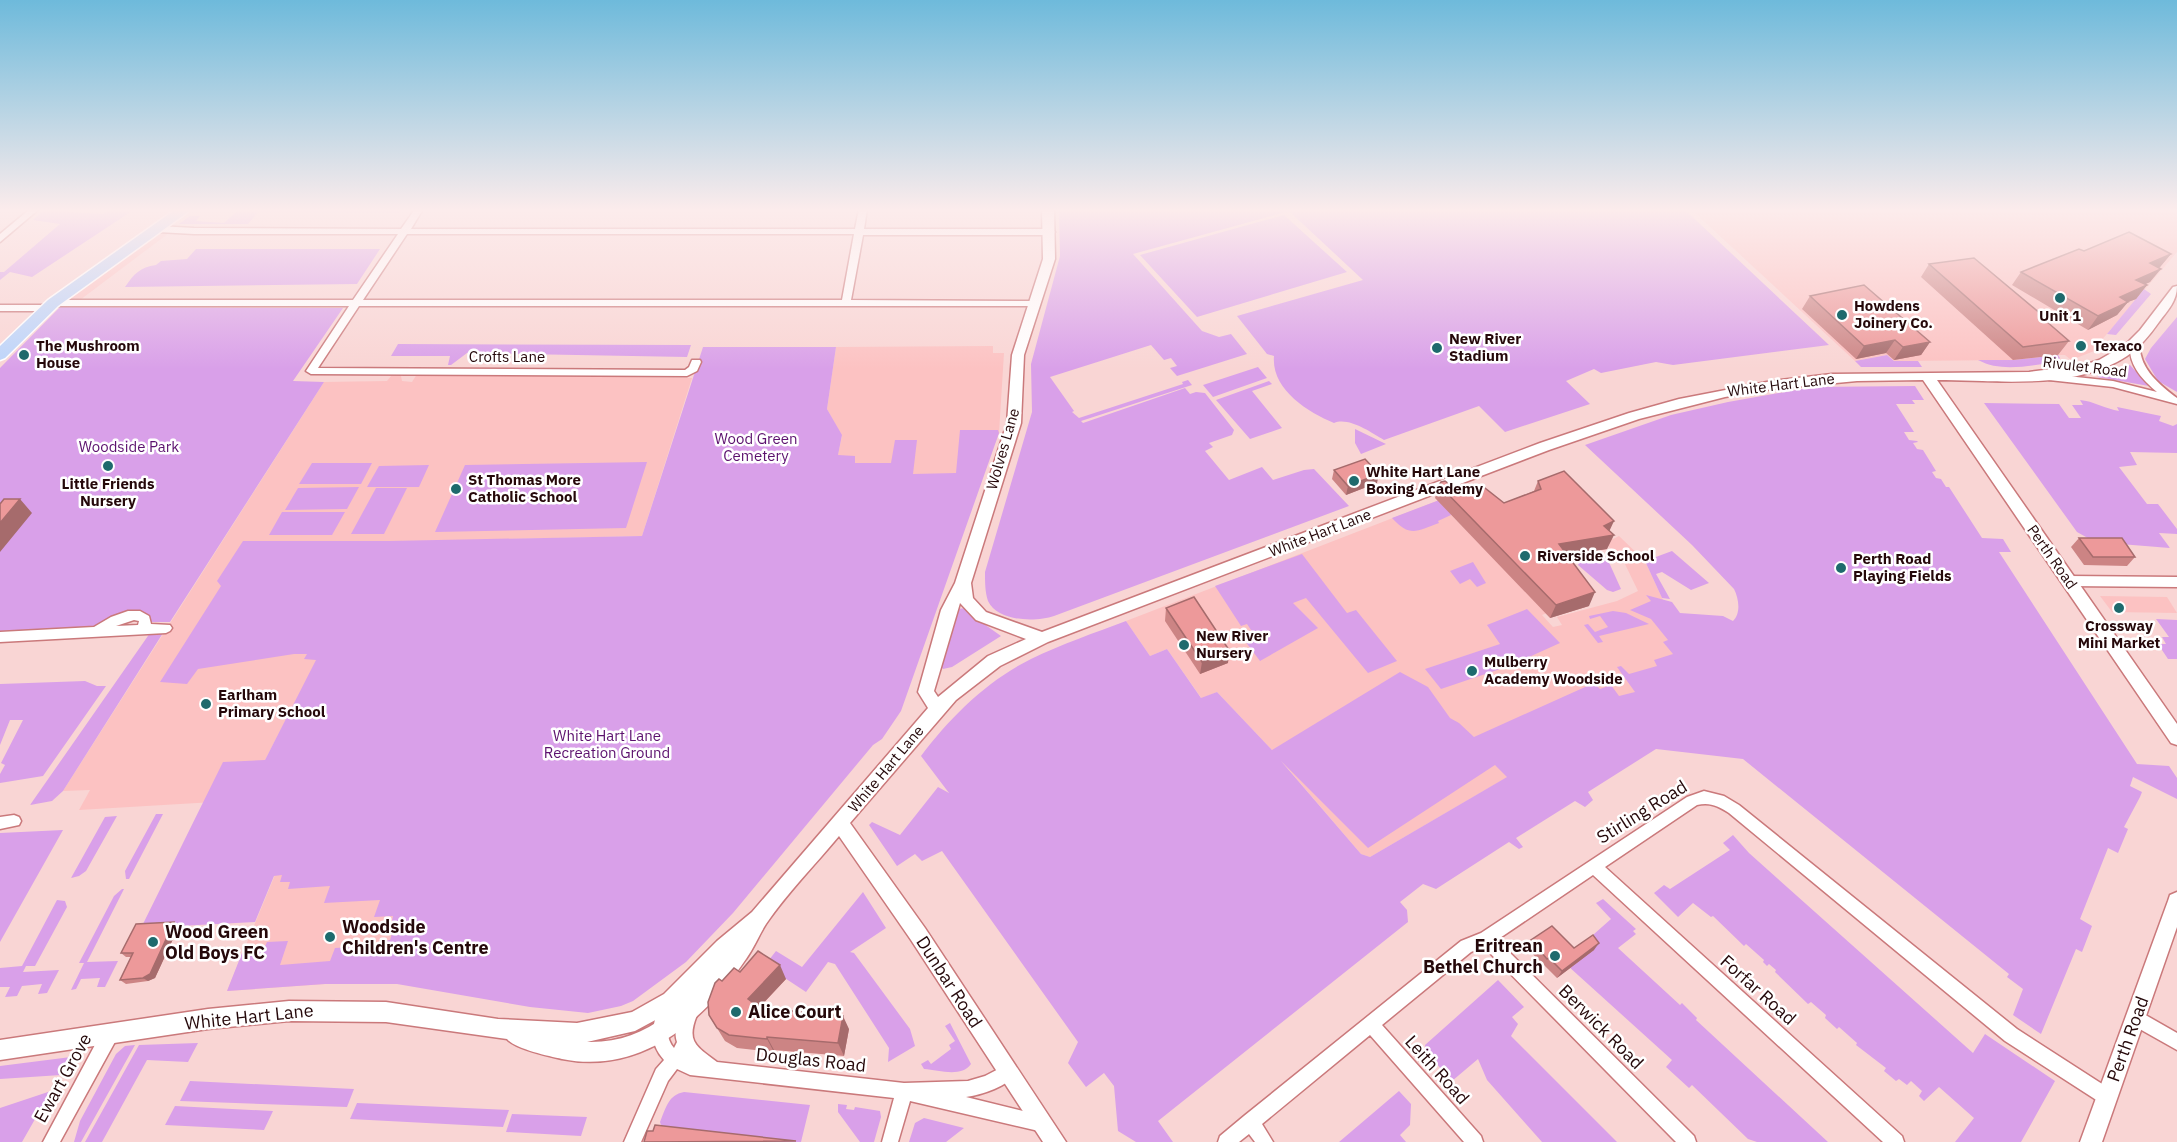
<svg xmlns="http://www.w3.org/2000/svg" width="2177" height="1142" viewBox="0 0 2177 1142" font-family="'IBM Plex Sans',sans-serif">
	<rect width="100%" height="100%" fill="#f9d5d4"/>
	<path fill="#fcc2c2" d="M1700,209h477v43l-77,90 7,4 -36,14 -6,-5h-7l-45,5 -119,1 -7,-6 -32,6 -162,-150z
		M158,229l15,1 -97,73h-23z
		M993,346v7h11l-5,80 -23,59 -144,-10 10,-46 -15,-27 9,-62z
		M417,374l275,4 -50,158 -263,6 -114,218 -51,42 -135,8 11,-20 -27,1 261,-409 63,-1 4,-5h10l1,5 10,1z
		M1442,499l9,16 96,98 -5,2 11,12 9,-2 -5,-8 60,-16 21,-10 -14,-29 -24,-24 8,-4 5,5 6,-3 26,25 17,37 48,84 -113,43 -227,132 -9,-3 -89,-104 -55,-58 -15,7 -35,-50 -17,7 -24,-35z
		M2100,596l67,1 10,16 -65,-1z
		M442,866l-51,118h-66l-98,7 50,-121z"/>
	<path fill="#d9a0e9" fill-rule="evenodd" d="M109,209h26l-103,68 -22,-5 -10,8v-8h4l56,-48 -27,-4 11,-10 59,4z
		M239,209h163l-3,4 -141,-1 -10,12h-69l11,-8h10l-4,5 28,2z
		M1059,209h625l145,136 -156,20 -17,-3 -55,11 -7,-4 -28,12 24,23 -85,28 -26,-26 -95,34c-14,-8 -35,-23 -50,-17 -27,-11 -63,-34 -60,-67l-7,-2 -30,-38 126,-36 -74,-69 -156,43 69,77 17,6 12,-3 16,20 -70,22 -7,-8 7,-2 -6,-8 -7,2 -13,-15 -101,32 24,34 -2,1 7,6 104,-34 -1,-2 6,-2 4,5 -111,36 2,2 102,-35 5,6 6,-2 9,1 29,37 -2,5 -23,8 4,4 -8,4 24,29 33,-13 11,13 31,-10 10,-1 35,37 -295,110c-18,6 -56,6 -66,-15 -3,-9 -3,-19 -3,-29l47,-160 -1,-48 29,-108z
		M1284,215l63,57 -150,45 -57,-62z
		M196,249h184l-23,35 -232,3c9,-13 15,-20 31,-22l5,-4 26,-2z
		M2144,289l7,5 -35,41 -9,-1z
		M60,307l283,1 -50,73 31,1 -154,240h-21l-1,-6c-19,-15 -35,6 -53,10 -30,6 -64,4 -95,6v-264z
		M2177,317v75l-19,-11 -13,-22 6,-11z
		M398,344l293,1 -4,12 -220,-4 -16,12h-3l2,-9h-59z
		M703,347h133l-9,62 15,26 -4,20 17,1v7h36l4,-23h22l-4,34 43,-1 4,-43h38l1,3 -98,278 -19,28 -9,6 -140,168 -47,49 -53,39 -12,5 -33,7 -58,-6 -133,-23h-72l-98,7 15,-38 21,-2 4,-9 21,-1 -8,24 50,-4 5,-13 47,-3 2,-4 6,-1 6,-19h-4l1,-5 -19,1 6,-17 -56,3 6,-17 -42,3 2,-7h-10l2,-7 -8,1 -19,46 -114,6 82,-166 42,-2 51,-100 -12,-1 3,-5h-13l-96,15 -11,15 -27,-2 61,-96 -4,-5 26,-40h146l253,-5z
		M1887,355l7,6h24l4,6h-61l-6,-6z
		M2058,355l2,3 -3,4c-26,3 -55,11 -79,-2h35z
		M2130,365l19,21 -52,-9z
		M1258,367l9,11 -54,19 -10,-12z
		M1269,381l3,3 -20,7 30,37 -32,11 -34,-39z
		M1915,386l9,14h-12l3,4h-19l18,28h-10l5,8 8,1 1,1 -5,1 4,6 6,1 13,21 -4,1 4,6 5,1 5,8h3l33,51 21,1 8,13h-12l138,212 32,2 8,12v21l-44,-22 -3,9 12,6 -2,5 -16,30 4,2 -10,24 -10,-5 -28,71 12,7 -10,26 -6,-3 -35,85 -28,-19 10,-26 -16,-12 2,-3 -266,-215 -87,-10 -68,43 5,8 -8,7 -10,-6 -59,37 7,9 -4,2 -10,-7 -73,47 -13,-5 -23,18 7,8 1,12 -250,199 15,21h-37l-18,-11 -4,-45 -10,-13 -18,14 -18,-24 10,-21 -136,-191 -20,10 -7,-7 -18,12 -28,-41 3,-3 28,13 38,-48 11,6 -28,-37c29,-39 67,-76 110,-97 31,-15 63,-26 95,-38l24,35 17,-7 34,49 16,-6 55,58 128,-78 28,15 22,31 9,5 15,14 120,-54 6,6 11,-4 8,11 16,-4 -18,-25 4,-1 8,8 28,-8 -3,-6 19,-6 -10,-12 5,-2 -17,-21 -21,-9 21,-9 -5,-6 26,7 8,11 43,3 10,5c8,-8 6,-22 1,-32l-42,-44 -107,-100 86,-30 57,-13 85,-15zM1281,761l87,87 127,-83 12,12 -137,80 -9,-3z
		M2080,400c13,1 26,9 39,11l-2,-4 44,9 -2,5 14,5 4,-2v29l-47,-1 7,13 -18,2 28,37h11l19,25v5l-18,-1 11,15 -75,-6 -18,-10 -93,-129 75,1 10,14h12l-9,-13h11z
		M1355,429l31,15 -25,10 -6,-11z
		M647,462l-21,66 -191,4 30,-67z
		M312,463h60l-11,21h-62z
		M429,465l-10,22h-52l12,-21z
		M359,487l-12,22 -62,1 13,-22z
		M376,488h31l-23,46h-33z
		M1442,499l9,16 -13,6 1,2c-22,8 -29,15 -47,-5z
		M282,512h63l-13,23h-63z
		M1672,551l37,32 -18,7 -29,-18 -6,2 14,25 -8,-1 -17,-37z
		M1302,554l45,59 9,-3 41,51 -29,12 -62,-75 -13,5 25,25 -58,33 -15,-20 10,-5 -8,-12 -6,2 -26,-40z
		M1600,557l7,1 14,31 -8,3 -6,-2 -29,-25 2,-4z
		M1473,562l13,21 -9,4 -7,-8 -10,5 -10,-13z
		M966,608l11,11 24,17 -49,31 -9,2 -3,-4 17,-56z
		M1527,609l33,34 -51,23 -68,23 -16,-20 75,-25 -13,-19z
		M1613,611l13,2 23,11 -50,12 4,6 -5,1 -14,-18 4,-1 7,8 13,-5 -8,-11 -10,3 -1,-3z
		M2156,619l21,1v39h-9l-10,-15h8l-4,-7h7z
		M150,633h13l-100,158 -11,10 -22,4z
		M85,681l12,5h9l-63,90 -43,7v-9l5,-9 -4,-2 22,-43h-13l-10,25v-61z
		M156,814h7l-34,65h-3l-1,-8z
		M117,816l-31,55 -7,5 -8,2 34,-61z
		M63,830l-63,112v-109z
		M1733,835l16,18 224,200 12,-19 70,47 -34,61h-66l19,-24 -35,-31 -15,14 -5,-5 3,-5 -11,-10 -4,4 -8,-6 -3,2 -12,-10 2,-3 -30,-23 1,-2 -18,-16 -2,2 -12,-11 1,-3 -15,-13 -3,2 -33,-32 1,-2 -7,-6 -2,2 -4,-4 1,-2 -18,-16 -2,2 -31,-30 -2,1 -18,-14 -15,14 -24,-24 10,-8 6,4 60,-39 -7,-7z
		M122,889h2l-37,73 31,-1 -13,26h-8l3,-9 -19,1 -5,10 -5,1 13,-27h-5l35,-67z
		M863,892l23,36 -36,24 4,1 56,76 5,17 -27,16 1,-14 -54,-84 -7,-2 -22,30 -41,-27 11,-14 26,16z
		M1603,899l33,30 -3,2 3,3 -18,14 62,57 2,-2 15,15 -1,2 132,122h-71l-9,-3 -56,-54 -3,3 -23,-21 6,-7 -104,-94 8,-16 35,-31 -15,-16z
		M57,900l8,1 2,6 -32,59h-9l-3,6 36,-2 -12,23 -9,1 4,-10 -20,2 -5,10 -12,1 5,-10h-10v-19l22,-2z
		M1498,980l26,27 -12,10 6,7 -7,12 106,106h-75l-55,-62 -9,-21 -26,22 -26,-29 -1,-7z
		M950,1023l21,41c-10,14 -32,6 -47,5l-3,-5 7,-4 3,4 20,-15 -2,-4 6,-4 -10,-15z
		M198,1043l-10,19 -41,-2 -45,82h-17l54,-97z
		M135,1045l-54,97h-7l6,-21 36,-67 9,-8z
		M71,1057l-10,18 -61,4v-13z
		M190,1081l164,8 -7,18 -167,-6z
		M51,1091l-29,51h-22v-34z
		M1399,1091l12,13 -1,21 -10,10 6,7h-67z
		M684,1092l126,13 -9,37h-90l-46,-5 -5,-15c6,-14 8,-27 24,-30z
		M357,1103l152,7 -6,17 -153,-8z
		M838,1104l9,1 -1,4 8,1 1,-3 25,4 1,6 -7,25h-14l-22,-30z
		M175,1106l98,5 -9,19 -99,-5z
		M512,1114l75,3 -6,19 -75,-4z
		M924,1118l40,10 -18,14h-37l6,-19z"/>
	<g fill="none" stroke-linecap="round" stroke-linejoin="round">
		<defs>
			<path id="minor" d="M30,209h9l-39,33v-8z
				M415,209h8l-12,20h444l4,-20h8l-3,20h186l5,3 -5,3h-187l-12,65 186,1v4l-3,1h-675l-41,62 367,2 4,-3 3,-7h8l1,2 -4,9 -10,5 -376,-2 -5,-3 43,-65h-296l-5,-3 5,-3h300l45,-66h-204l-36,-2 -5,-3 5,-3 36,2 207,1zM407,234h447l-12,66h-479z
				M0,305h46l5,3 -5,3h-46z
				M2135,340l5,3c-2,25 20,42 37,55v6l-64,-17 -64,-7 -5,-3 5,-3 64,7 44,11c-15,-13 -29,-27 -27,-49z
				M2069,576l108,1v10l-108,-1 -4,-2 -2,-3 2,-3z
				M128,611h12l9,5 2,8 19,1 2,3 -2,3 -4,2 -166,9v-10l94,-5 17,-10zM134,620l5,1 -1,4 -22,1z
				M1704,791l20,5 15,9 278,224 96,62 2,6 -2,6 -6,2 -6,-2 -96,-62 -276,-228c-11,-7 -19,-11 -32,-8l-92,62 297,269 2,6h-21l-290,-267 -96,65 197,196 2,6h-20l-192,-195 -13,5 -89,73 99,111 2,6h-19l-94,-107 -108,89 11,18h-18l-6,-8 -10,8h-21l2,-6 24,-20 217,-175 20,-8 206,-136z
				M14,815l5,2 2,4 -2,4 -19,4v-12z
				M671,993l6,3 2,5c-7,16 -18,32 -5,47l3,-6c-4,-12 1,-22 6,-33l6,-2 6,2 2,6c-11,27 -1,31 20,47l187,21 64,-2 17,-5 23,-12 6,2 2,6c-5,14 -36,23 -50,25l77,19 6,2 2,6 -2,6 -6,2 -133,-31 -12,41h-16l12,-44 -204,-23 -13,-6 -9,12 -27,61h-17l32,-73 8,-9c-19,-21 -10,-42 1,-64z
				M2135,1009l42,24v17l-48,-27 -2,-6 2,-6z
				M110,1026l6,2 2,6 -2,6 -56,102h-17l61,-114z"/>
			<path id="tertiary" d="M1042,209h12l1,50 -31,96 -3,68 -50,160 2,15 13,14 56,20 498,-189 89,-30 50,-14 93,-18 60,-7 197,-2 55,-7 15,-5 26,-15 15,-15 33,-43 4,-1c0,15 -9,24 -18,36 -9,13 -19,25 -32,34 -53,35 -130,24 -190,24l240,344v21l-6,-2 -248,-363 -66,1 -85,8 -47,8 -86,22 -90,31 -501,192 -48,24 -44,34 -106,123 75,105 141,214h-23l-132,-202 -72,-104c-24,29 -52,57 -73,88 -7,11 -12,24 -20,35 -42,62 -105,116 -184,100 -14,-3 -47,-10 -55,-20l-121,-17 -97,-1 -81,8 -208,31v-20l208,-31 81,-8 97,1 112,17 79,4 55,-11 32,-18 53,-53 35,-29 176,-204 -10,-16 23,-82 14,-27 52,-160 5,-68 31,-96zM960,603l16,17 50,19 -38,17 -50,41 -4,-6zM674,1010c-26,21 -53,33 -87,32l48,-11z
				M2177,892v35l-75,215h-22l88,-241 2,-6z"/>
			<path id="primary" d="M176,209h16l-134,97 -53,52 -5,2v-14l48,-46z"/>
		</defs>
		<use href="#minor" stroke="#ca797b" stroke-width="3"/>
		<use href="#tertiary" stroke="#ca797b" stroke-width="3"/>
		<use href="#primary" stroke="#fff" stroke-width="3"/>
		<use href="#minor" fill="#fff" fill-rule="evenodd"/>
		<use href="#tertiary" fill="#fff" fill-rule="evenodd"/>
		<use href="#primary" fill="#bcd4fa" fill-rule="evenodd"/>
	</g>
	<path fill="#cc8484" d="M2171,254l-11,13 -2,1 -8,14 -5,2 2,1 -11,14 -8,3 -11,13 -29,15 -76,-45 9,-13z
		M1929,264l119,56 -1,2 22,19 -11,14 -45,5 -92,-83z
		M1810,296l120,46 -9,13 -27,5 -8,-7 -30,6 -54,-50z
		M1334,470l43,13 -31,12 -14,-16z
		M1538,481l71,50 -2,18 -40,6 22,51 -39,12 -115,-120 4,-13 25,10 40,8 30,-12z
		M2079,538l56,19 -8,9 -43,-1 -13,-18z
		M1166,608l63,42 -1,13 -28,11 -35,-53z
		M174,922l5,4 -24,52 -7,3 -22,3 -6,-4 11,-23h-5l-5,-4z
		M1531,940l43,8 20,2 -37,28 -13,-13 -1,1 -16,-19z
		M740,972l46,7 -27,29 90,21 -5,27 -70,-6v2l-37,-4 -12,-7 -16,-26 13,-34z"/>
	<path fill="#a66b6c" d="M2171,254l-11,13 -21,9 11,-13z
		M2161,269l-11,13 -24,11 10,-13z
		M2147,285l-11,14 -8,3 -11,13 -29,15 10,-14 22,-19z
		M1895,340l-9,13 -30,6 8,-13z
		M1930,342l-9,13 -27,5 9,-13z
		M1379,474l-2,9 -31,12 2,-9z
		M20,499l12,14 -32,39v-29z
		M1614,521l-6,13 6,1 -7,14 -54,9 6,-14z
		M1595,592l-6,14 -39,12 6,-13z
		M1229,650l-1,13 -28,11 2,-12z
		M174,922l5,4 -24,52 -7,3 -5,-3z
		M1599,943l-5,7 -37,28 5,-7z
		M780,965l6,14 -31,33 -7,-13z
		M843,1016l6,13 -5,27 -6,-13z
		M767,1037l7,13v2l-7,-13z"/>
	<path fill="#ed999a" stroke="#a66b6c" stroke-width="1.5" d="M2129,232l42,22 -21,9 11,6 -25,11 11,5 -27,12 8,5 -30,14 -77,-44 58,-23 5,2z
		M1974,258l74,62 -2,1 23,20 -46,6 -94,-83z
		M1864,285l66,57 -27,5 -8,-7 -31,6 -54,-50z
		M1365,459l14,15 -31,12 -14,-16z
		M1564,471l50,50 -10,5 10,9 -55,9 36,48 -39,13 -117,-120 2,-3 4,-1 19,14 17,-10 23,18 37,-14 -3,-8z
		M4,499h16l-20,24v-19z
		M2079,538h43l13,19h-42z
		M1194,597l35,53 -27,12 -36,-54z
		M174,922l-24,52 -7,4 -23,2 13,-27h-12l15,-29z
		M1552,926l22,22 19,-13 6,8 -37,28 -13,-13 -2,1 -16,-19z
		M758,951l22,14 -32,34 12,9 83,8 -5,27 -71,-6v2l-38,-4 -12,-7 -8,-13 -1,-13 7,-19 4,-4 3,2 12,-13 6,4z
		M655,1125l141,16 -152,1 3,-11h6z"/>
	<linearGradient id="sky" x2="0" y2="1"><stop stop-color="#6ebadb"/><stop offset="0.57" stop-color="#fcecec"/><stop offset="1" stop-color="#fcecec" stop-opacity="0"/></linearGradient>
	<rect width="2177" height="369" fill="url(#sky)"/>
	<g fill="#1e6a6d" stroke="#fff" stroke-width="2">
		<circle cx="2060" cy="298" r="6"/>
		<circle cx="1842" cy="315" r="6"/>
		<circle cx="2081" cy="346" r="6"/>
		<circle cx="1437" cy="348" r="6"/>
		<circle cx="24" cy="355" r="6"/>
		<circle cx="108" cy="466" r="6"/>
		<circle cx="1354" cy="481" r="6"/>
		<circle cx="456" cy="489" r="6"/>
		<circle cx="1525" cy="556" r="6"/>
		<circle cx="1841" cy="568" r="6"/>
		<circle cx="2119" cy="608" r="6"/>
		<circle cx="1184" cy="645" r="6"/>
		<circle cx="1472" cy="671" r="6"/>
		<circle cx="206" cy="704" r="6"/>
		<circle cx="330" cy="937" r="6"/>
		<circle cx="153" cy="942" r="6"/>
		<circle cx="1555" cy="956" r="6"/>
		<circle cx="736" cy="1012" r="6"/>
	</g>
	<g text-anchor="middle" stroke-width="5" stroke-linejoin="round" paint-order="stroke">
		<g font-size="15" font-weight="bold" fill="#25080a" stroke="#fff" text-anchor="start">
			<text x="1854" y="311">Howdens<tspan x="1854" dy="17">Joinery Co.</tspan></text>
			<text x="2060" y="321" text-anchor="middle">Unit 1</text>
			<text x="1449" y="344">New River<tspan x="1449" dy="17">Stadium</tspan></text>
			<text x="36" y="351">The Mushroom<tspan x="36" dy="17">House</tspan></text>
			<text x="2093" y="351">Texaco</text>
			<text x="1366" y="477">White Hart Lane<tspan x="1366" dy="17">Boxing Academy</tspan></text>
			<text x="468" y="485">St Thomas More<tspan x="468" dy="17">Catholic School</tspan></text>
			<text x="108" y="489" text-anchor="middle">Little Friends<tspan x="108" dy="17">Nursery</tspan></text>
			<text x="1537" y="561">Riverside School</text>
			<text x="1853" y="564">Perth Road<tspan x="1853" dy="17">Playing Fields</tspan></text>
			<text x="2119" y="631" text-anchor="middle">Crossway<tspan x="2119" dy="17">Mini Market</tspan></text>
			<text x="1196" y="641">New River<tspan x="1196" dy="17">Nursery</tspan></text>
			<text x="1484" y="667">Mulberry<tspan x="1484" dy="17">Academy Woodside</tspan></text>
			<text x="218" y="700">Earlham<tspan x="218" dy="17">Primary School</tspan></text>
		</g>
		<g font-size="15" fill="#25080a" stroke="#fff">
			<text x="507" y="362">Crofts Lane</text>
			<text transform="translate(2085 367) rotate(7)" y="5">Rivulet Road</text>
			<text transform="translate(1781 385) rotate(-7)" y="5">White Hart Lane</text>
			<text transform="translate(1003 449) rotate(-74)" y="5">Wolves Lane</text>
			<text transform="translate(1320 533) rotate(-21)" y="5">White Hart Lane</text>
			<text transform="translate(2052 557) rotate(55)" y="5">Perth Road</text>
			<text transform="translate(886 769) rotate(-50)" y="5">White Hart Lane</text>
		</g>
		<g font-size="15" fill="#5c116e" stroke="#fff">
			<text x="756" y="444">Wood Green<tspan x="756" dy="17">Cemetery</tspan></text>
			<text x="129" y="452">Woodside Park</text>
			<text x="607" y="741">White Hart Lane<tspan x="607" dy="17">Recreation Ground</tspan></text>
		</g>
		<g font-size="18" fill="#25080a" stroke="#fff">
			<text transform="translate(1642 812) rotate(-32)" y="6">Stirling Road</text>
			<text transform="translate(949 982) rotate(57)" y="6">Dunbar Road</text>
			<text transform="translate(1758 990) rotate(42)" y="6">Forfar Road</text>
			<text transform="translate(249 1017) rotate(-6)" y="6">White Hart Lane</text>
			<text transform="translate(1601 1027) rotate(45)" y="6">Berwick Road</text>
			<text transform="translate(2128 1039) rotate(-70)" y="6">Perth Road</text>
			<text transform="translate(811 1060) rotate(6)" y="6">Douglas Road</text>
			<text transform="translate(1437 1070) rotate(48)" y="6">Leith Road</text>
			<text transform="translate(63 1078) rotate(-61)" y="6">Ewart Grove</text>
		</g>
		<g font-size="18" font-weight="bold" fill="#25080a" stroke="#fff" text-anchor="start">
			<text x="342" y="933">Woodside<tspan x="342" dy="21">Children's Centre</tspan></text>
			<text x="165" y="938">Wood Green<tspan x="165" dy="21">Old Boys FC</tspan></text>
			<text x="1543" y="952" text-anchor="end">Eritrean<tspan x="1543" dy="21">Bethel Church</tspan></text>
			<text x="748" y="1018">Alice Court</text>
		</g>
	</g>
</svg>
